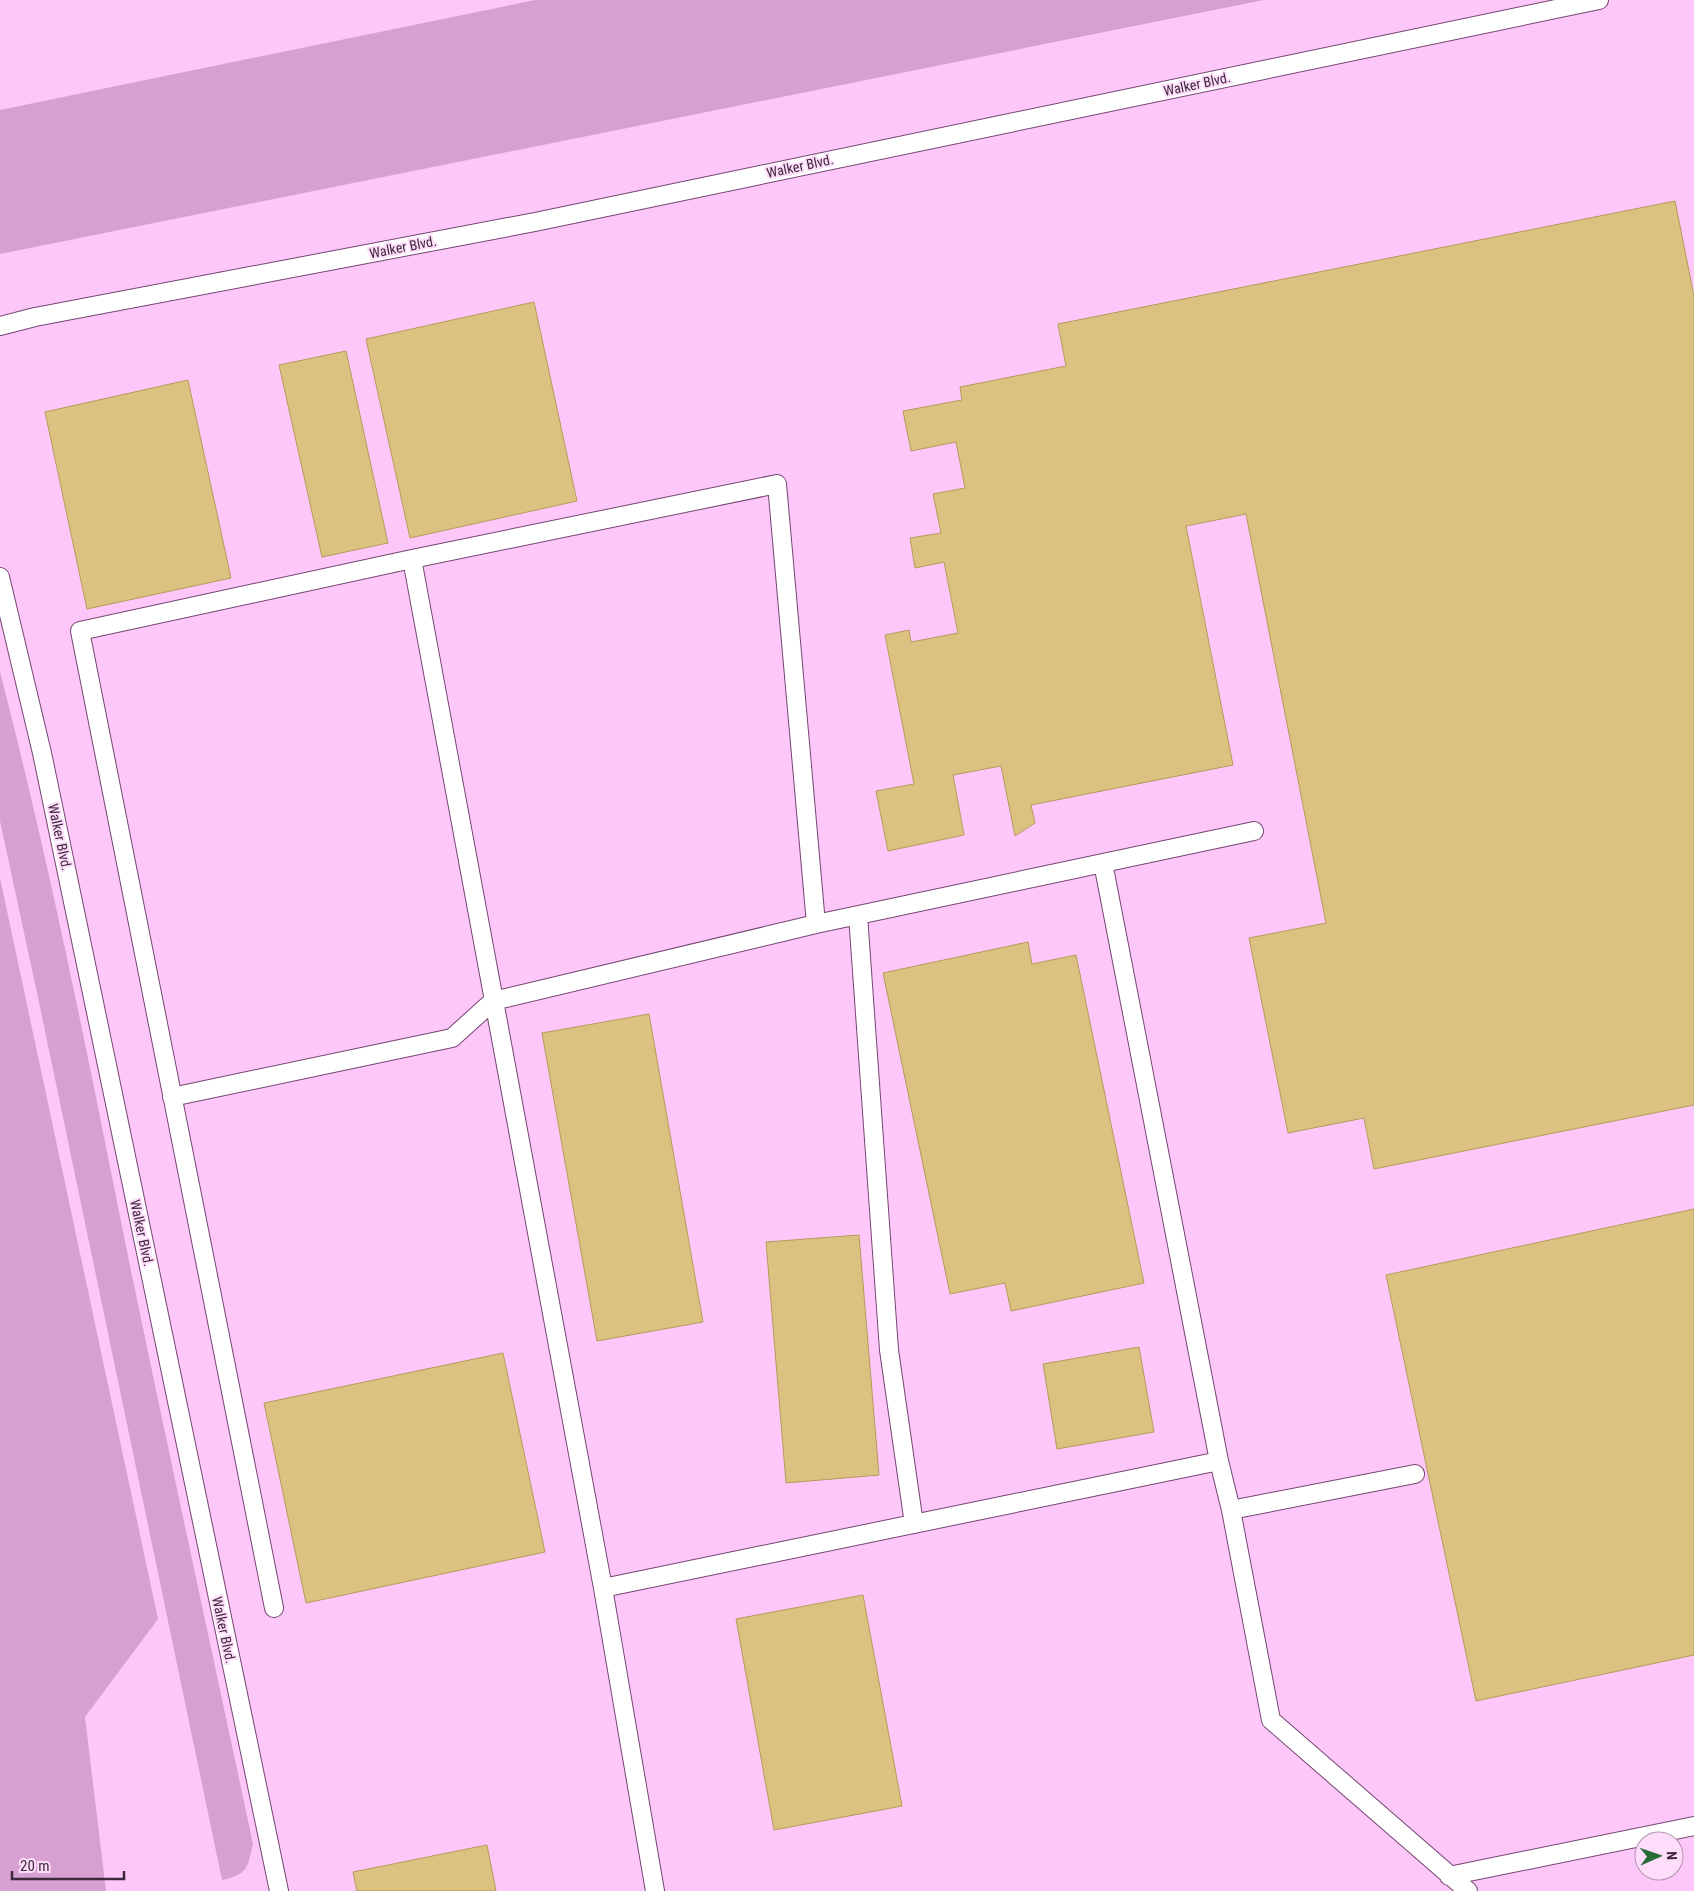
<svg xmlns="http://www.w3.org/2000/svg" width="1694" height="1891" viewBox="0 0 1694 1891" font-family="'Roboto Condensed',sans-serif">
	<rect width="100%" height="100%" fill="#fdc8f9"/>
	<path fill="#d6a1d2" d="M535,0h729l-1264,254v-144z
		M0,672c51,196 90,395 130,594 40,193 82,385 123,578 -6,25 -5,30 -31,36l-182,-873 -40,-186z
		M0,878l158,741 -73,98 21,174h-106z"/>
	<path fill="#dcc281" stroke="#b49b5b" d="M1675,201l19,95v809l-320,64 -10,-51 -76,15 -39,-195 77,-15 -80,-409 -60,12 47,239 -202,40 4,18 -20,13 -14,-70 -48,9 11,60 -76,16 -12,-60 38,-7 -29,-149 24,-5 2,12 47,-9 -14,-71 -29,6 -5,-30 31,-5 -8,-39 32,-6 -9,-46 -45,9 -8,-40 59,-11 -2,-13 106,-21 -8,-42z
		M534,302l43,199 -167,37 -44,-199z
		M346,351l42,192 -66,14 -43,-192z
		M188,380l43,198 -144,31 -42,-197z
		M1028,942l4,22 44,-9 68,328 -133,28 -6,-28 -55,11 -67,-321z
		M649,1014l54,308 -106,19 -55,-308z
		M1694,1209v446l-218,46 -90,-426z
		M859,1235l20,240 -93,8 -20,-241z
		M1139,1347l15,85 -97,17 -14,-85z
		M503,1353l42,199 -239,51 -42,-200z
		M863,1595l39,211 -128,24 -38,-211z
		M487,1845l9,46h-139l-4,-19z"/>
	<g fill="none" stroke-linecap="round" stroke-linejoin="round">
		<defs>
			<path id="service" d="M0,326l35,-9 500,-95 1064,-222
				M412,559l191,1029 52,303
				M0,577l42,176 237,1138
				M1103,863l116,598 12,49 40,210 197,171
				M858,915l31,435 25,174
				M172,1097l280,-59 41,-37 323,-77 438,-93
				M1231,1510l184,-36
				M603,1588l616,-127
				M274,1608l-194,-977 332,-72 365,-75 39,440
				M1449,1876l245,-50"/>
		</defs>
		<use href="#service" stroke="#744672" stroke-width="20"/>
		<use href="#service" stroke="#fff" stroke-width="18"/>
	</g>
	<g text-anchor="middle" stroke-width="4" stroke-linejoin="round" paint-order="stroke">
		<g font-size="14" fill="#3d283b" stroke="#feddfb">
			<text transform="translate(1197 84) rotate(-12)" y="5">Walker Blvd.</text>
			<text transform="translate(800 166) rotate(-12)" y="5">Walker Blvd.</text>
			<text transform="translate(403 247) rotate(-11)" y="5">Walker Blvd.</text>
			<text transform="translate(60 837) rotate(78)" y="5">Walker Blvd.</text>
			<text transform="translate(142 1233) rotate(78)" y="5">Walker Blvd.</text>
			<text transform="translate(224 1630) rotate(78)" y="5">Walker Blvd.</text>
		</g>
	</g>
	<g transform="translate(1659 1856) rotate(88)"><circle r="24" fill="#feddfb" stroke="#b195ae"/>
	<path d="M0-4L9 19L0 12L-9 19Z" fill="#276c38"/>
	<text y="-8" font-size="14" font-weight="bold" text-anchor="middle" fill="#3d283b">N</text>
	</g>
	<path d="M12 1871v8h112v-8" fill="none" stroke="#3d283b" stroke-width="2.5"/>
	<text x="20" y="1871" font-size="15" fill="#3d283b" stroke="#feddfb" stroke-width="4" paint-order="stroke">20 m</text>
</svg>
